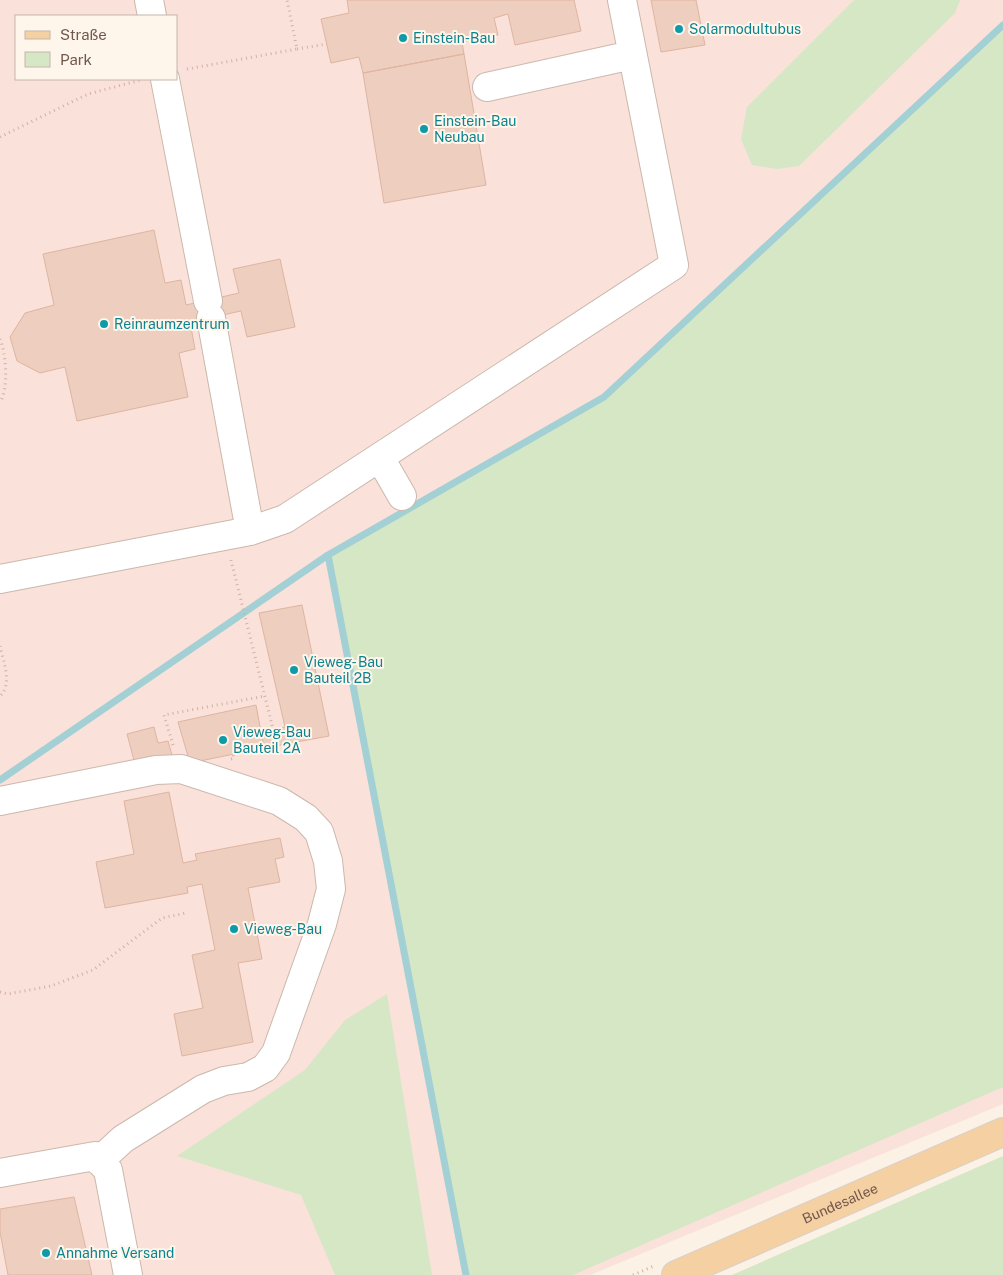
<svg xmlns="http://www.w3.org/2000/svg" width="1003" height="1275" viewBox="0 0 1003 1275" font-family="'Public Sans',sans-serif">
	<rect width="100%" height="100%" fill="#fbf1e5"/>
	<path fill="#fae1da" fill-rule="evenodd" d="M0,0h1003v1104l-413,171h-590zM16,16h160v63h-160z"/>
	<path fill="#d5e7c5" d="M854,0h106l-5,13 -156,153 -22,3 -25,-4 -11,-26 6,-32z
		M1003,25v1062l-430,188h-107l-138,-720 276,-158z
		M387,994l45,281h-97l-34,-80 -124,-39 128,-86 40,-50z
		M1003,1156v119h-271z"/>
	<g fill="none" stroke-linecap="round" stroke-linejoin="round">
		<path stroke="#a2d0d4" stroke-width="7" d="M328,555l138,720
			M0,780l328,-225 276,-158 399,-372"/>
	</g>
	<path fill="#eecebf" stroke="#dfb4a0" d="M347,0h227l7,31 -66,14 -7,-31 -14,4 4,17 -36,7 2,12 -101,19 -4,-16 -28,6 -10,-44 28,-6z
		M651,0h45l9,45 -44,7z
		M464,54l22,131 -102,18 -21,-130z
		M154,230l11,53 16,-3 5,25 53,-12 -6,-24 47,-10 15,68 -48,10 -6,-26 -51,11 5,27 -16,4 9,44 -111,24 -12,-54 -25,6 -23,-12 -7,-24 15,-24 29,-8 -11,-51z
		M302,605l27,131 -65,12 -3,-16 24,-5 -26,-114z
		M256,705l8,43 -74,15 -12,-41z
		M154,727l4,16 10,-2 4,14 -37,9 -8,-30z
		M169,792l14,71 14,-3 -2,-6 85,-16 4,19 -9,2 5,23 -32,6 14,71 -24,4 15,79 -71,14 -8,-42 29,-6 -11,-53 23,-5 -13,-66 -15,3 1,6 -83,15 -9,-46 38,-8 -10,-53z
		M74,1197l18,78h-84l-8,-43v-23z"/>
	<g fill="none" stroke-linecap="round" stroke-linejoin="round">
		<defs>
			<path id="minor" d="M149,0l3,16
				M165,79l43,222
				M487,87l145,-32
				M211,318l39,213
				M380,458l22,38
				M0,579l250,-48 35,-12 389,-254 -52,-265
				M0,801l156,-31 25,-1 98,32 27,17 13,14 9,29 3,28 -9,35 -46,129 -11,15 -17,9 -24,4 -21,8 -80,50 -24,22
				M0,1173l95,-17 13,14 20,105"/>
			<g id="major">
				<path id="s1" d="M676,1275l327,-143"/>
			</g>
		</defs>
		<use href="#minor" stroke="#cbb8ac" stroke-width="30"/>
		<use href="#major" stroke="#d7d0cd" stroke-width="30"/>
		<path stroke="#d3b1a2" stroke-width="3" stroke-dasharray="1 4" stroke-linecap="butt" d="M297,49l30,-5
			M187,69l110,-20 -10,-49
			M0,137l88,-43 53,-14
			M0,339c6,14 9,50 0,63
			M231,560l42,169
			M0,646c3,15 13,38 0,50
			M173,745l-9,-30 101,-19
			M231,759l3,-1 -1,-4
			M0,992l8,2 43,-8 42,-16 69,-52 24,-5
			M633,1275l21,-9"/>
		<use href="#minor" stroke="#fff" stroke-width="28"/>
		<use href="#major" stroke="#f4d0a2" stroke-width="28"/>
	</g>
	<g fill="#0f9aa8" stroke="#fef5eb" stroke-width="2">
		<circle cx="679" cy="29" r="5"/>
		<circle cx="403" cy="38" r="5"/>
		<circle cx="424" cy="129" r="5"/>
		<circle cx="104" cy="324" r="5"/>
		<circle cx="294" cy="670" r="5"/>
		<circle cx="223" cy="740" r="5"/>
		<circle cx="234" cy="929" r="5"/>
		<circle cx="46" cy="1253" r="5"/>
	</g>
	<g text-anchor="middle" stroke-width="4" stroke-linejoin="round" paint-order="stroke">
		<g font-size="14" fill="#0d838f" stroke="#fef5eb" text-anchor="start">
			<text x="689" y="34">Solarmodultubus</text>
			<text x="413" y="43">Einstein-Bau</text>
			<text x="434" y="126">Einstein-Bau<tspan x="434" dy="16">Neubau</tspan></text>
			<text x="114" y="329">Reinraumzentrum</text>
			<text x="304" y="667">Vieweg- Bau<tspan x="304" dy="16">Bauteil 2B</tspan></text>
			<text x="233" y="737">Vieweg-Bau<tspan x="233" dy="16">Bauteil 2A</tspan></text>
			<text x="244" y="934">Vieweg-Bau</text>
			<text x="56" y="1258">Annahme Versand</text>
		</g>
		<g font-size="14" fill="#71574c" stroke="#fef5eb">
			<text dy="5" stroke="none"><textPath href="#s1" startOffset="179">Bundesallee</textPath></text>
		</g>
	</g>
	<rect x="15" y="15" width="162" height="65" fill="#fef5eb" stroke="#c6b6ab"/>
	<rect x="25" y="31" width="25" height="8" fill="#f4d0a2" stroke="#c6b6ab"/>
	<text x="60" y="40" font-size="15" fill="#71574c">Straße</text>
	<rect x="25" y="52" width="25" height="15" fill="#d5e7c5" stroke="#c6b6ab"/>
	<text x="60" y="65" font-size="15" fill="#71574c">Park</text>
</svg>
